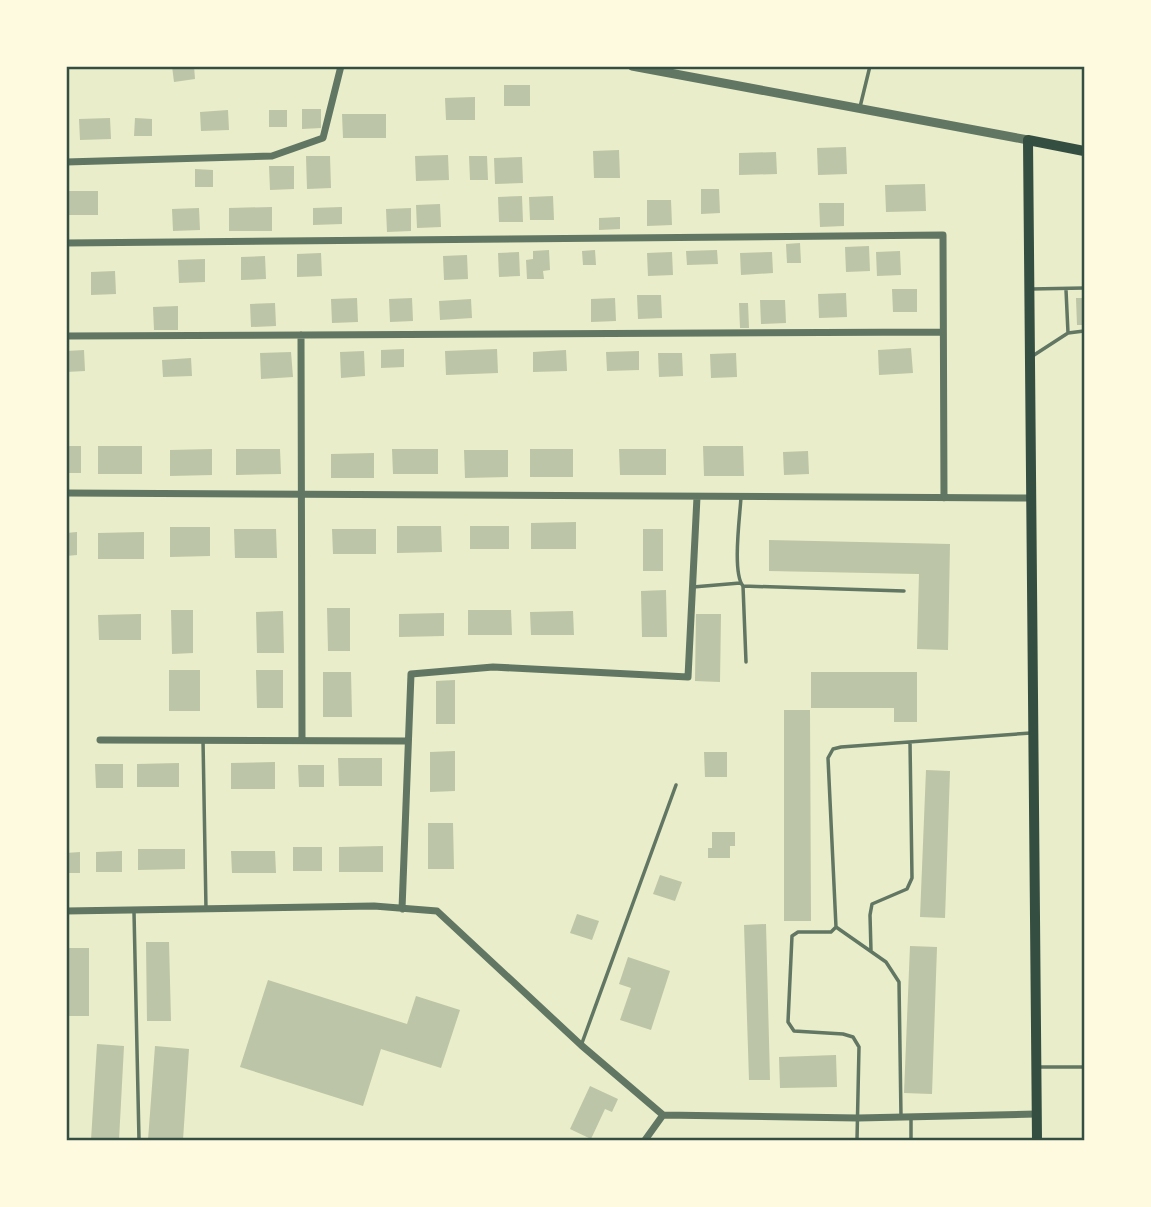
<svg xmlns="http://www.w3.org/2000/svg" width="1151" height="1207" viewBox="0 0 1151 1207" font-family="'Work Sans',sans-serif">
	<rect width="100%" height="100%" fill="#e9edc9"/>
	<path fill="#bcc5a7" d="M172,66h22l1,13 -21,3z
		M504,85h26v21h-26z
		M475,97v23h-29l-1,-22z
		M302,109h19v19l-19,1z
		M228,110l1,20 -28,1 -1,-19z
		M269,110h18v17h-18z
		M342,114h44v24h-43z
		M110,118l1,21 -31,1 -1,-21z
		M135,118l17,1v17h-18z
		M846,147l1,27 -29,1 -1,-27z
		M619,150l1,28h-26l-1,-27z
		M776,152l1,22 -38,1v-22z
		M448,155l1,25 -33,1 -1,-25z
		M306,156h24l1,32 -24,1z
		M469,156h18l1,24h-18z
		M522,157l1,26 -28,1 -1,-26z
		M269,166h25v23l-24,1z
		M195,169l18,1v17h-18z
		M925,184l1,27 -40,1 -1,-27z
		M701,189h18l1,24 -19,1z
		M66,191h32v24h-32z
		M522,196l1,26h-24l-1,-25z
		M553,196l1,24h-24l-1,-23z
		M647,200h24l1,25 -25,1z
		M819,203h25v23l-24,1z
		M440,204l1,23 -24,1 -1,-23z
		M272,207v24h-43v-23z
		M342,207v17l-29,1v-17z
		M199,208l1,22 -27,1 -1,-22z
		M411,208v23l-24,1 -1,-23z
		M620,217v12l-21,1v-12z
		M800,243l1,20h-14l-1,-19z
		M869,246l1,25 -24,1 -1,-25z
		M549,250l1,20 -7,1 1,8h-17l-1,-19 7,-1v-8z
		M595,250l1,15h-13l-1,-14z
		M717,250l1,14 -31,1 -1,-14z
		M900,251l1,24 -24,1 -1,-24z
		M519,252l1,24 -21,1 -1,-24z
		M672,252l1,23 -25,1 -1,-23z
		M772,252l1,21 -32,2 -1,-22z
		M321,253l1,23 -25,1v-23z
		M467,255l1,24 -24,1 -1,-24z
		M265,256l1,23 -25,1v-23z
		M205,259v23l-26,1 -1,-23z
		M115,271l1,23 -25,1v-23z
		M892,289h25v23h-24z
		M846,293l1,24 -28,1 -1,-24z
		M637,295h24l1,23 -24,1z
		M357,298l1,24 -26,1 -1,-24z
		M412,298l1,23 -23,1 -1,-23z
		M615,298l1,23 -25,1v-23z
		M1076,298h8v27h-7z
		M471,299l1,19 -32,2 -1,-19z
		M760,300h25l1,23 -25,1z
		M275,303l1,23 -25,1 -1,-23z
		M739,303h9l1,25h-9z
		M178,306v24h-24l-1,-23z
		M911,348l2,25 -34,2 -1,-25z
		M404,349v18l-23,1v-18z
		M497,349l1,24 -52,2 -1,-24z
		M84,350l1,21 -19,1v-21z
		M566,350l1,21 -34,1v-20z
		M364,351l1,25 -24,2 -1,-26z
		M639,351v19l-32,1 -1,-19z
		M291,352l2,25 -32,2 -1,-26z
		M658,353h24l1,23 -24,1z
		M736,353l1,24 -26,1 -1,-24z
		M191,358l1,18 -29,1 -1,-17z
		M66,446h15v27h-15z
		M98,446h44v28h-44z
		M703,446h40l1,30h-40z
		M212,449v26l-42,1v-26z
		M236,449h44l1,25 -45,1z
		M392,449h46v25h-45z
		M530,449h43v28h-43z
		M619,449h47v26h-46z
		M464,450h44v27l-43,1z
		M808,451l1,23 -25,1 -1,-23z
		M374,453v25h-43v-24z
		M576,522v27h-45v-26z
		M397,526h44l1,26 -45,1z
		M470,526h39v23h-39z
		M170,527h40v29l-40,1z
		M234,529h42l1,29h-42z
		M332,529h44v25h-43z
		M643,529h20v42h-20z
		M77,532v23l-11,1v-23z
		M144,532v27h-46v-26z
		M769,540l181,4 -2,106 -31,-1 2,-75 -150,-3z
		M666,590l1,47h-25l-1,-46z
		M327,608h23v43h-22z
		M171,610h22v43l-21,1z
		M468,610h43l1,25h-44z
		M283,611l1,42h-27l-1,-41z
		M573,611l1,24h-43l-1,-23z
		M444,613v23l-45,1v-23z
		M141,614v26h-42l-1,-25z
		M696,614h25l-1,68 -25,-1z
		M169,670h31v41h-31z
		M256,670h27v38h-26z
		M323,672h28l1,45h-29z
		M811,672h106v50h-23v-14h-83z
		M455,680v44h-19v-43z
		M784,710h26l1,211h-27z
		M455,751v40l-25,1v-40z
		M704,752h23v25h-22z
		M338,758h44v28h-43z
		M275,762v27h-44v-26z
		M179,763v24h-42v-23z
		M95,764h28v24h-27z
		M298,765h26v22h-25z
		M926,770l24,1 -5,147 -25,-1z
		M428,823h25l1,46h-26z
		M712,832h23v14h-5v12h-22v-10h4z
		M383,846v26h-44v-25z
		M293,847h29v24h-29z
		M138,849h47v20l-47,1z
		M122,851v21h-26v-20z
		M231,851h44l1,22h-44z
		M80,852v21h-14v-20z
		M660,875l22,7 -7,19 -22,-7z
		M577,914l22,7 -7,19 -22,-7z
		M766,924l4,156h-21l-5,-155z
		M146,942h23l2,79h-24z
		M910,946l27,1 -5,147 -28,-1z
		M69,948h20v68h-20z
		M628,957l42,14 -19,59 -31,-10 11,-32 -12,-4z
		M268,980l139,44 9,-28 44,14 -19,58 -60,-19 -18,57 -123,-39z
		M97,1044l27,2 -5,94h-28z
		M155,1046l34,3 -6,91h-35z
		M836,1055l1,32 -57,1 -1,-31z
		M590,1086l28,13 -6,13 -7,-3 -14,30 -21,-10z"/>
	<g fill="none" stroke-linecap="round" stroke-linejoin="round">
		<path stroke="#617663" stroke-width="3.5" d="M860,107l10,-41
			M1031,289l53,-1
			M1066,290l2,43
			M1031,357l37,-24 16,-2
			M741,497c-1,19 -9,76 2,89l161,5
			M743,586l3,76
			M693,587l47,-4
			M203,740l3,169
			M134,912l5,228
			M836,927l50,35 13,20 2,134
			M871,951l-1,-36 2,-11 35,-15 5,-11 -2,-136
			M582,1043l94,-258
			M1038,1067h46
			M857,1140l2,-93 -6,-10 -10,-3 -49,-3 -6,-9 4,-86 6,-4h33l5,-5 -8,-169 5,-9 8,-2 190,-14
			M911,1140v-21"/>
		<path stroke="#617663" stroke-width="7" d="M66,162l206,-6 51,-18 18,-72
			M66,243l877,-8 1,263
			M301,335l1,405
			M66,336l877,-4
			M66,493l965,5
			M100,740l308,1
			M402,909l9,-235 82,-7 195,10 9,-180
			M66,911l308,-5 63,5 144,134 82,70 195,3 178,-4
			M645,1140l18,-25"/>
		<path stroke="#617663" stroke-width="9" d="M632,66l396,74"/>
		<path stroke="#344e41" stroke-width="10" d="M1037,1140l-9,-1000 56,11"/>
	</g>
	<rect width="1151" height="1207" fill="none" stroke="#fefae0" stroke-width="136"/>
	<rect x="68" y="68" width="1015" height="1071" fill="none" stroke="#344e41" stroke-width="2.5"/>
</svg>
